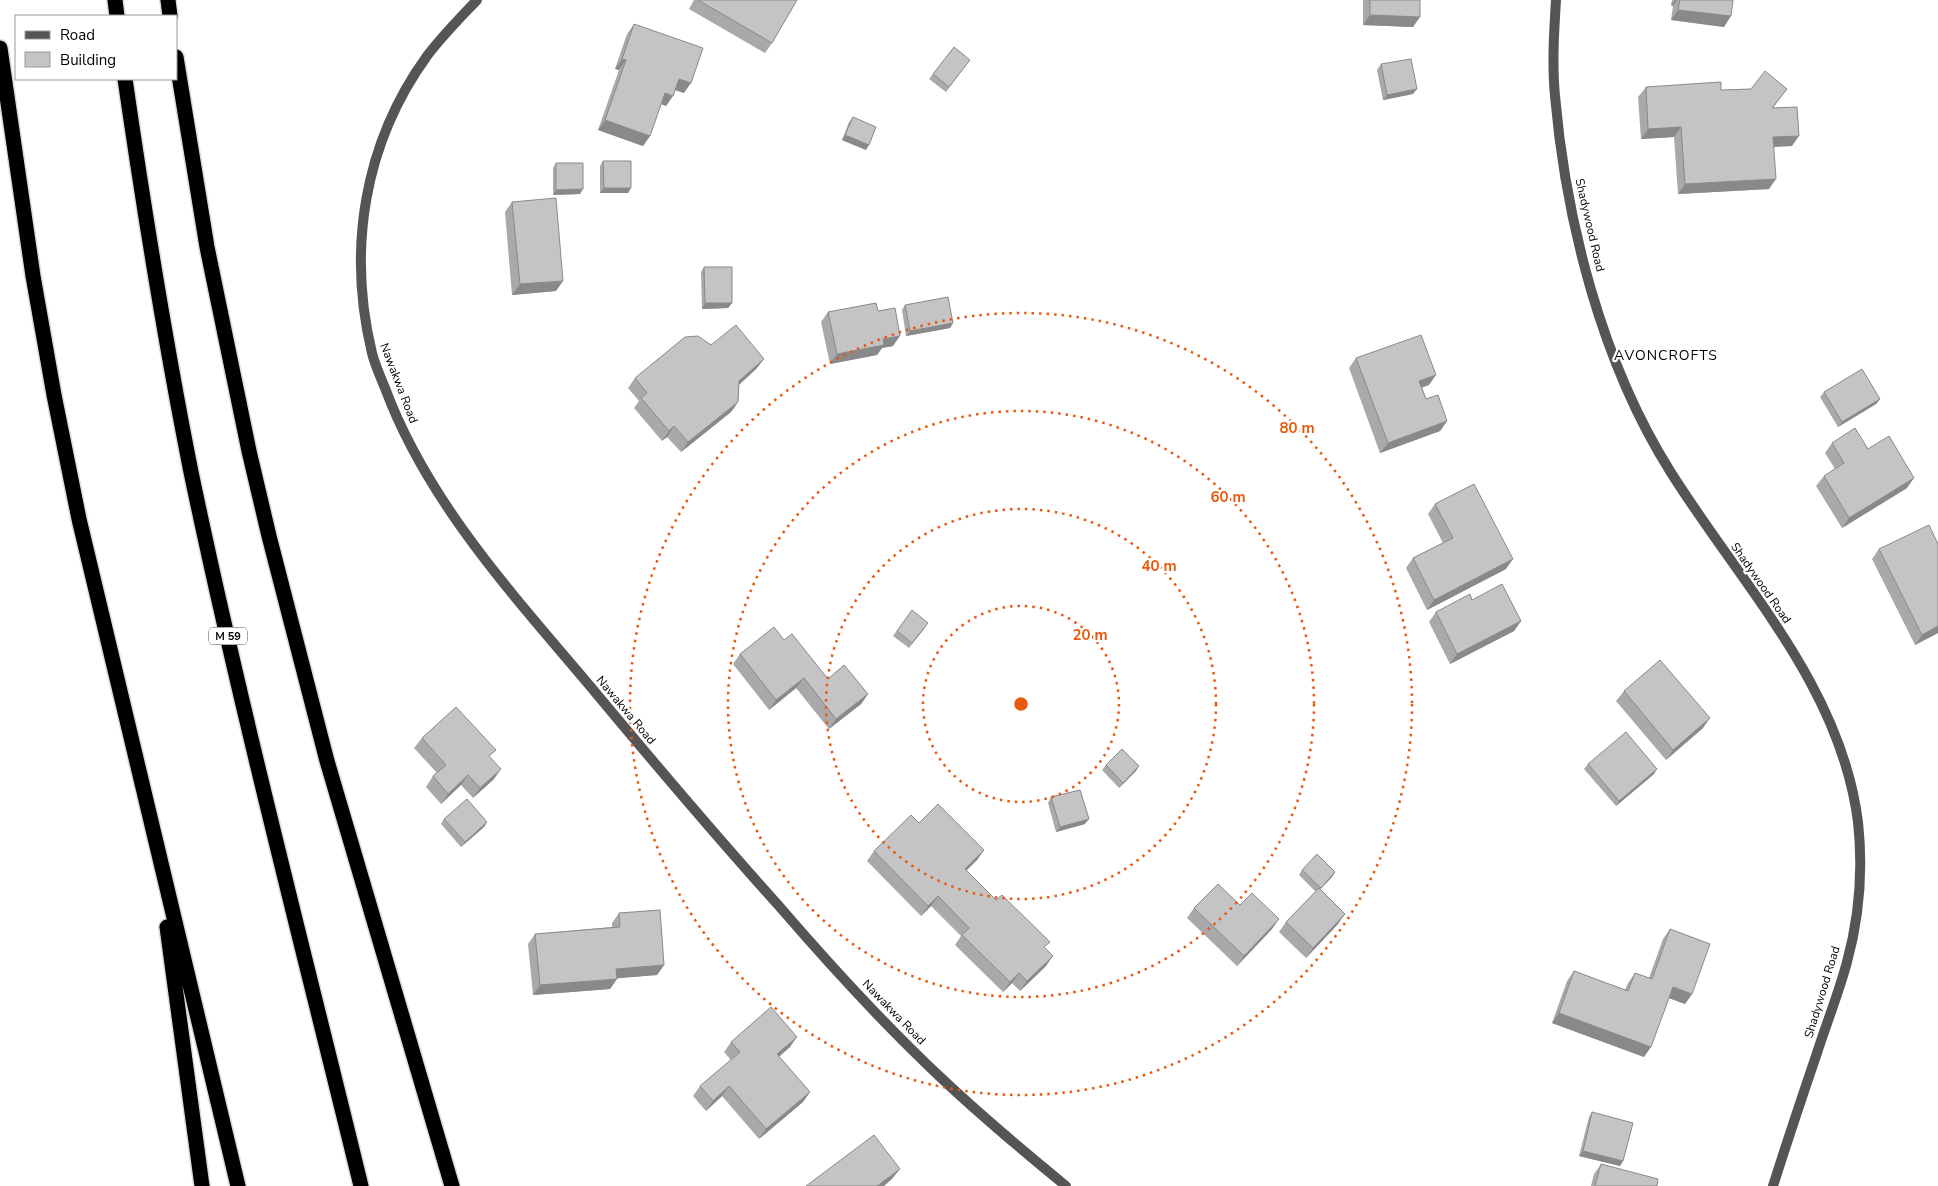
<svg xmlns="http://www.w3.org/2000/svg" width="1938" height="1186" viewBox="0 0 1938 1186" font-family="'Nunito Sans',sans-serif">
	<rect width="100%" height="100%" fill="#fff"/>
	<g fill="none" stroke-linecap="round" stroke-linejoin="round">
		<defs>
			<path id="highway" d="M115,0l2,16
				M168,0l2,16
				M0,48l33,228 21,119 25,124 159,667
				M176,57l31,190 42,204 20,85 58,225 125,425
				M125,79c19,131 40,262 66,393 50,239 112,476 170,714
				M167,927l35,259"/>
		</defs>
		<use href="#highway" stroke="#dbdbdb" stroke-width="18"/>
		<path stroke="#555" stroke-width="10" d="M477,0c-17,18 -35,36 -50,56 -63,87 -80,193 -55,297 3,12 8,23 13,35 43,116 131,210 210,304 60,72 121,144 184,214 50,58 102,115 158,168 41,39 85,76 129,112
			M1556,0c-2,32 -4,64 -1,96 11,126 47,267 115,375 70,112 171,215 188,351 5,46 1,96 -11,140 -8,30 -20,60 -30,91 -15,44 -30,89 -44,133"/>
		<use href="#highway" stroke="#000" stroke-width="15"/>
	</g>
	<path fill="#a9a9a9" d="M694,0h103l-25,43 -7,10 -76,-44z
		M1363,0h57l-7,27 -50,-2z
		M1672,0h61l-9,27 -53,-7 2,-14 -2,-1z
		M634,24l50,69 -9,-3 -9,16 -5,-2 -11,32 -7,10 -45,-16 21,-60 -4,-1 12,-35z
		M970,60l-24,32 -17,-13 4,-5z
		M1381,64l32,30 -30,6 -6,-30z
		M1646,87l75,3 66,-1 -14,19 19,38 -18,1 -5,42 -91,5 -4,-57 -33,2 -3,-42z
		M853,117l13,33 -24,-10 7,-18z
		M603,161l28,27 -3,5h-28v-27z
		M556,163l24,31 -27,1v-27z
		M512,202l44,89 -44,4 -7,-83z
		M704,267l28,36 -4,5 -26,1 -1,-37z
		M905,305l48,18 -3,5 -44,8 -4,-26z
		M878,311l15,35 -11,2 -5,7 -47,9 -9,-42 7,-10z
		M711,345l53,14 -8,10 -17,16 -1,17 -7,10 -50,40 -14,-15 -5,4 -28,-33 5,-7 -11,-13 7,-10z
		M1356,358l73,27 -7,2 4,12 21,22 -7,10 -60,22 -31,-85z
		M1824,392l56,7 -4,5 -38,23 -18,-30z
		M1832,443l36,6 39,39 -65,40 -26,-42 8,-10 11,-7 -10,-16z
		M1435,504l71,65 -79,41 -21,-42 7,-10 30,-15 -15,-29z
		M1938,544v89l-23,12 -43,-86 7,-10z
		M1472,600l49,21 -7,10 -64,33 -21,-42 7,-10z
		M912,610l13,18 -16,20 -16,-12z
		M784,640l44,39 40,15 -7,10 -32,25 -33,-41 -27,22 -36,-46 7,-10z
		M1624,691l79,37 -37,32 -50,-59z
		M422,738l68,20 4,21 -21,19 -12,-13 -20,19 -15,-17 7,-11 4,-3 -23,-25z
		M1588,764l66,10 -38,32 -32,-37z
		M1106,765l30,6 -17,17 -17,-18z
		M1051,797l34,27 -29,8 -8,-29z
		M444,819l43,3 -3,5 -23,20 -20,-23z
		M919,823l65,27 -7,10 -11,10 79,78 1,18 -26,25 -8,-8 -9,9 -48,-47 6,-9 -30,-30 -10,10 -54,-55 7,-10z
		M1302,870l33,2 -3,5 -12,12 18,35 -32,34 -27,-26 7,-10 30,-30 -17,-17z
		M1240,905l32,24 -35,37 -50,-48 7,-10z
		M619,913l45,52 -7,10 -40,3 -7,11 -77,6 -5,-51 7,-10 77,-7v-4z
		M1670,929l22,65 -7,10 -16,-6 -25,59 -92,-34 15,-42 7,-10 51,19 3,-7 7,-10 14,5 14,-39z
		M731,1042l59,5 -11,10 31,35 -7,10 -44,37 -37,-43 -16,15 -13,-15 7,-10 31,-26 -7,-8z
		M1592,1112l31,49 -3,5 -41,-10 10,-39z
		M1601,1164l56,22h-66l3,-12z"/>
	<path fill="#898989" d="M1675,0h2l-4,6 -2,-1z
		M1678,10l53,6 -7,11 -53,-7z
		M1370,15l50,2 -7,10 -50,-2z
		M622,59l4,1 -7,10 -4,-1z
		M679,79l12,4 -7,10 -12,-4z
		M1417,89l-4,5 -30,6 4,-5z
		M665,93l8,3 -7,10 -8,-3z
		M605,120l45,16 -7,10 -45,-16z
		M1681,127l-7,10 -33,2 7,-10z
		M845,135l24,10 -3,5 -24,-10z
		M1799,136l-7,10 -26,1 7,-10z
		M1776,179l-7,10 -91,5 7,-10z
		M604,188h27l-3,5h-28z
		M583,189l-3,5 -27,1 3,-5z
		M563,281l-7,10 -44,4 8,-11z
		M705,303h27l-4,5 -26,1z
		M953,323l-3,5 -44,8 4,-5z
		M900,336l-7,10 -11,2 -5,7 -47,9 7,-10 46,-15z
		M764,359l-8,10 -24,22 7,-10z
		M1436,375l-7,10 -17,6 7,-10z
		M1880,399l-4,5 -38,23 4,-5z
		M738,402l-7,10 -50,40 7,-10z
		M1447,421l-7,10 -60,22 8,-10z
		M674,426l-7,11 -5,4 7,-10z
		M1914,478l-7,10 -65,40 7,-10z
		M1513,559l-7,10 -79,41 7,-10z
		M1521,621l-7,10 -64,33 7,-10z
		M1938,626v7l-23,12 7,-10z
		M804,678l-8,10 -27,22 7,-10z
		M868,694l-7,10 -32,25 7,-10z
		M1710,718l-7,10 -37,32 7,-10z
		M1139,766l-3,5 -17,17 4,-5z
		M501,769l-7,10 -21,19 7,-10z
		M1657,769l-3,5 -38,32 3,-5z
		M468,775l-7,10 -20,19 7,-10z
		M1089,819l-4,5 -29,8 4,-5z
		M487,822l-3,5 -23,20 4,-5z
		M984,850l-7,10 -19,19 7,-10z
		M1335,872l-3,5 -15,16 4,-5z
		M938,896l-7,10 -10,10 7,-10z
		M1345,914l-7,10 -32,34 7,-10z
		M1279,919l-7,10 -35,37 7,-10z
		M1053,956l-7,10 -26,25 7,-10z
		M664,965l-7,10 -48,4 7,-10z
		M1019,973l-7,10 -9,9 7,-10z
		M617,979l-7,10 -77,6 7,-10z
		M1673,987l19,7 -7,10 -19,-7z
		M1559,1013l92,34 -7,10 -92,-34z
		M797,1037l-7,10 -20,17 7,-10z
		M729,1086l-7,10 -16,15 7,-10z
		M810,1092l-7,10 -44,37 7,-10z
		M1583,1151l40,10 -3,5 -41,-10z
		M900,1169l-8,10 -8,7h-7z"/>
	<path fill="#c4c4c4" stroke="#898989" d="M698,0h99l-25,43z
		M1370,0h50v17l-50,-2z
		M1680,0h53l-2,16 -53,-6z
		M634,24l69,24 -12,35 -12,-4 -6,17 -8,-3 -15,43 -45,-16 21,-60 -4,-1z
		M954,47l16,13 -21,27 -16,-13z
		M1411,59l6,30 -30,6 -6,-31z
		M1765,71l22,18 -15,19 25,-1 2,29 -26,1 3,42 -91,5 -4,-57 -33,2 -2,-42 75,-5v8l30,-1z
		M853,117l23,10 -7,18 -24,-10z
		M603,161h28v27h-27z
		M556,163h27v26l-27,1z
		M556,198l7,83 -43,3 -8,-82z
		M704,267h28v36h-27z
		M948,297l5,26 -43,8 -5,-26z
		M876,303l2,8 17,-3 5,28 -17,3 1,6 -47,9 -9,-42z
		M736,325l28,34 -25,22 -1,21 -50,40 -14,-16 -5,5 -28,-33 6,-5 -12,-15 50,-41 13,-1 13,9z
		M1421,335l15,40 -17,6 7,18 12,-4 9,26 -59,22 -32,-85z
		M1862,369l18,30 -38,23 -18,-30z
		M1855,428l13,21 21,-13 25,42 -65,40 -25,-42 20,-13 -12,-20z
		M1474,484l39,75 -79,41 -21,-42 40,-20 -18,-34z
		M1929,525l9,19v82l-16,9 -43,-86z
		M1502,584l19,37 -64,33 -21,-42 34,-18 2,6z
		M912,610l16,13 -16,20 -15,-12z
		M774,627l10,13 8,-6 36,45 16,-14 24,29 -32,25 -32,-41 -28,22 -36,-46z
		M1660,660l50,58 -37,32 -49,-59z
		M456,707l40,43 -7,6 12,13 -21,19 -12,-13 -20,19 -15,-18 13,-11 -24,-27z
		M1626,732l31,37 -38,32 -31,-37z
		M1122,749l17,17 -16,17 -17,-18z
		M1080,790l9,29 -29,8 -9,-30z
		M467,799l20,23 -22,20 -21,-23z
		M938,804l46,46 -19,19 31,31 6,-5 48,47 -6,5 9,9 -26,25 -8,-8 -9,9 -48,-47 7,-7 -31,-32 -10,10 -54,-55 37,-36 8,8z
		M1317,854l18,18 -14,16 -19,-18z
		M1218,884l22,21 12,-12 27,26 -35,37 -50,-48z
		M1319,888l26,26 -32,34 -27,-26z
		M660,910l4,55 -48,4 1,10 -77,6 -5,-51 85,-7 -1,-14z
		M1670,929l40,15 -18,50 -19,-7 -22,60 -92,-34 15,-42 54,20 7,-18 17,6z
		M771,1007l26,30 -20,17 33,38 -44,37 -37,-43 -16,15 -13,-15 40,-34 -9,-10z
		M1592,1112l41,11 -10,38 -40,-10z
		M874,1135l26,34 -23,17h-71z
		M1601,1164l57,15 -1,7h-62z"/>
	<g fill="none" stroke="#e8590c" stroke-width="2.5" stroke-dasharray="2.5 5">
		<circle cx="1021" cy="704" r="98"/>
		<circle cx="1021" cy="704" r="195"/>
		<circle cx="1021" cy="704" r="293"/>
		<circle cx="1021" cy="704" r="391"/>
	</g>
	<g text-anchor="middle" stroke-width="4.5" stroke-linejoin="round" paint-order="stroke">
		<rect fill="#fff" stroke="#4c4c4c" stroke-width="1" x="209" y="627.5" width="38" height="17" rx="4"/>
		<g font-size="11" font-weight="bold" fill="#000">
			<text x="228" y="640">M 59</text>
		</g>
		<g font-size="12" fill="#000" stroke="#fff">
			<text transform="translate(1590 225) rotate(77)" y="4">Shadywood Road</text>
			<text transform="translate(399 383) rotate(69)" y="4">Nawakwa Road</text>
			<text transform="translate(1761 583) rotate(55)" y="4">Shadywood Road</text>
			<text transform="translate(626 710) rotate(50)" y="4">Nawakwa Road</text>
			<text transform="translate(1822 992) rotate(-73)" y="4">Shadywood Road</text>
			<text transform="translate(894 1012) rotate(46)" y="4">Nawakwa Road</text>
		</g>
		<g font-size="14" letter-spacing="1" fill="#000" stroke="#fff">
			<text x="1666" y="360">AVONCROFTS</text>
		</g>
	</g>
	<circle cx="1021" cy="704" r="8" fill="#e8590c" stroke="#fff" stroke-width="2.5"/>
	<g font-size="15" text-anchor="middle" font-weight="bold" fill="#e8590c" stroke="#fff" stroke-width="4.5" stroke-linejoin="round" paint-order="stroke">
		<text x="1297" y="433">80 m</text>
		<text x="1228" y="502">60 m</text>
		<text x="1159" y="571">40 m</text>
		<text x="1090" y="640">20 m</text>
	</g>
	<rect x="15" y="15" width="162" height="65" fill="#ffffff" stroke="#999999"/>
	<rect x="25" y="31" width="25" height="8" fill="#555555" stroke="#999999"/>
	<text x="60" y="40" font-size="15" fill="#000000">Road</text>
	<rect x="25" y="52" width="25" height="15" fill="#c4c4c4" stroke="#999999"/>
	<text x="60" y="65" font-size="15" fill="#000000">Building</text>
</svg>
